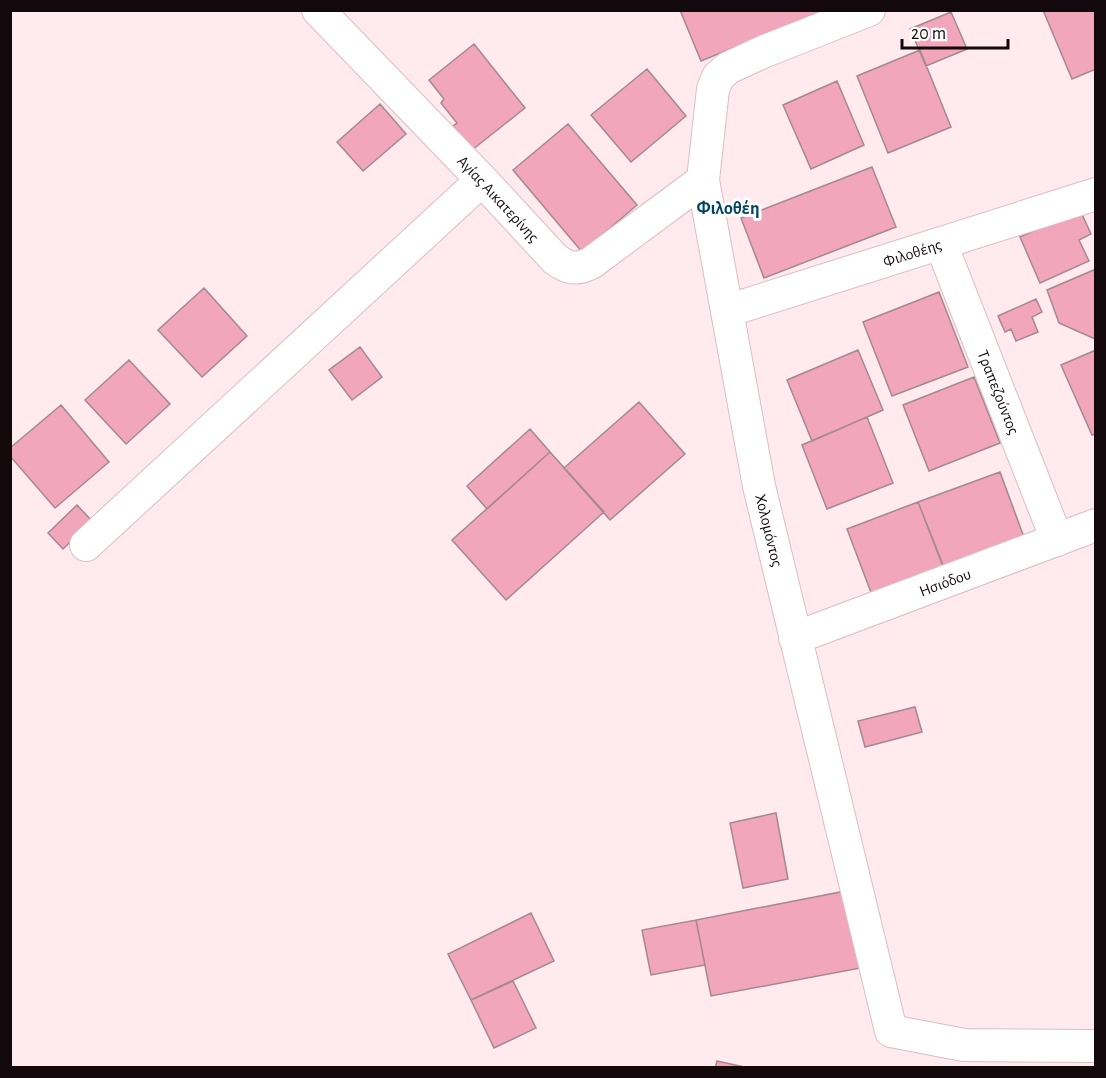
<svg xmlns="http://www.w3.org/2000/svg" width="1106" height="1078" viewBox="0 0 1106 1078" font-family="'Alegreya Sans',sans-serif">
	<rect width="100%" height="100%" fill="#feeaef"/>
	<path fill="#f1a6bb" stroke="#a58890" stroke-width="1.5" d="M680,10h139l1,2 -119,49z
		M1043,10h53v59l-24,10z
		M951,12l16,37 -41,17 -16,-37z
		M474,44l51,64 -53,42 -19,-24 4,-3 -16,-20 3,-4 -15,-19z
		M920,50l31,77 -63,26 -31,-77z
		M647,69l39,47 -55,46 -40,-47z
		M837,81l27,64 -53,24 -28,-64z
		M380,104l26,30 -43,37 -26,-29z
		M568,124l69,81 -55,47 -69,-82z
		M872,167l24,60 -132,51 -23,-60z
		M1080,210l11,24 -12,6 10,21 -49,22 -20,-46z
		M1096,269v70h-1l-36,-16 -12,-33z
		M204,288l43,48 -45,41 -44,-47z
		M939,292l29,75 -76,29 -29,-74z
		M1036,299l6,13 -10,5 6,15 -22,9 -5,-12 -6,3 -7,-16z
		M360,347l22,30 -30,23 -23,-30z
		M858,350l25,60 -71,31 -25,-61z
		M1096,350v84l-4,1 -31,-70z
		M129,360l41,44 -44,40 -41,-44z
		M974,377l26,66 -71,28 -26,-66z
		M639,402l46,52 -75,66 -46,-52z
		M61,405l48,57 -54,46 -45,-52v-8z
		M867,417l26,66 -66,26 -25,-64z
		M530,429l20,23 -63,57 -20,-23z
		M550,452l54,60 -98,88 -54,-60z
		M1000,472l25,68 -81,29 -26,-67z
		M918,502l29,73 -72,28 -28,-74z
		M77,505l15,16 -29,28 -15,-16z
		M915,707l7,25 -57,15 -7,-26z
		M776,813l12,66 -45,9 -13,-65z
		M851,890l15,77 -155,29 -15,-76z
		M531,913l23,48 -83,39 -23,-46z
		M696,920l9,45 -54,10 -9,-45z
		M513,981l23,47 -42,20 -23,-48z
		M717,1061l32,7h-34z"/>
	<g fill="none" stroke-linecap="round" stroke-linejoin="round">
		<defs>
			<g id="minor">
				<path id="s1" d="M318,10l164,170 73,79c13,10 22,11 36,4l112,-83"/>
				<path id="s2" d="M869,10l-104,41 -37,17 -10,9 -5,12 -10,91 56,306 132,545 73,14 132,1"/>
				<path id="s3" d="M941,244l116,296"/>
				<path id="s4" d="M727,311l369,-117"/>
				<path d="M86,545l396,-365"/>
				<path id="s5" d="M795,638l301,-113"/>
			</g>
		</defs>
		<use href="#minor" stroke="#dbbdc4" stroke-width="34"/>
		<use href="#minor" stroke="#fff" stroke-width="32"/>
	</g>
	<g text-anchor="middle" stroke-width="6" stroke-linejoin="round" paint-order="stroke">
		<g font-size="16" fill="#13090c" stroke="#fdfdfd">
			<text dy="6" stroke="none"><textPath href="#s1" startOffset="261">Αγίας Αικατερίνης</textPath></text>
			<text dy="6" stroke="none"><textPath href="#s4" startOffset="194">Φιλοθέης</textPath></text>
			<text dy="6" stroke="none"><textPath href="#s3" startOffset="159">Τραπεζούντος</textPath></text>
			<text dy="6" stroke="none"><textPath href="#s2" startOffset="627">Χολομόντος</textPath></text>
			<text dy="6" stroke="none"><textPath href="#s5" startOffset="160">Ησιόδου</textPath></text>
		</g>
		<g font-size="18" font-weight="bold" fill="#004362" stroke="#fdfdfd">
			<text x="728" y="214">Φιλοθέη</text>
		</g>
	</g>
	<rect width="1106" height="1078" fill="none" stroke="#13090c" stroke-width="24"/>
	<path d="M902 39v9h106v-9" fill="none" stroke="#13090c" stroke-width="3"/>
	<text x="911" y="39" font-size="18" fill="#13090c" stroke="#fdfdfd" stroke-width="4.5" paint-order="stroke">20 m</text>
</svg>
